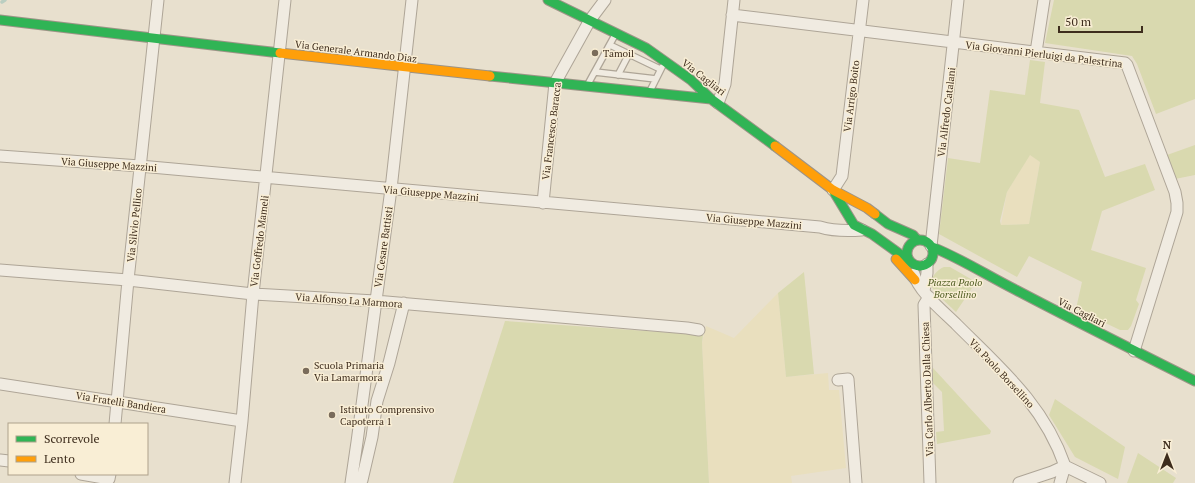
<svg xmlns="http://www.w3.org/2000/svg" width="1195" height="483" viewBox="0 0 1195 483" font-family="'PT Serif',serif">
	<rect width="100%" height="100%" fill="#e8e0ce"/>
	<path fill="#e9dfbe" d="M1030,154l10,8 -11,62 -28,1 6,-33z
		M778,293l8,84 42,-4 1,17h10l7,78 -55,8 1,7h-83l-7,-140 4,-17 28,12z"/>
	<path fill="#d9d9af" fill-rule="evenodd" d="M1054,0h141v99l-39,15 -19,-50 -5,-8 -87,-13z
		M1030,60l15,2 -5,41 39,7 26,67 40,-13 10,26 -53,21 -11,39 55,18 -10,32 3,4 -8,22 -3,4h-8l-44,-21 6,-27 -53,-26 -12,21 -78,-43 9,-76 32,5 10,-73 35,5zM1030,155l10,7 -11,62 -28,1 -1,-4 7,-29z
		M1195,145v30l-20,4 -8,-24z
		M944,267h6l26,15 -20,30c-5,-5 -21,-19 -24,-25 -3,-9 5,-17 12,-20z
		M804,272l10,102 -28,3 -8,-84z
		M505,321l198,14 -1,8 7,140h-256z
		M933,368l58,63 -1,3 -53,10 -1,-12 8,-1 -2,-39 -9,-9z
		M1055,399l70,48 -7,32 -43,-22 -26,-42z
		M1138,453l38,25 -3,5h-46z"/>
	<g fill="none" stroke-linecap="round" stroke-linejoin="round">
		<path stroke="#bacec1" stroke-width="3.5" d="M2,2l3,-2"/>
		<defs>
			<path id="lane" d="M610,45l50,24
				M595,72l61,7
				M618,75l11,-21
				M588,84l27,-49
				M650,91l12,-24"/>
			<path id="street" d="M732,15l393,48 2,2 48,127 2,11v9l-43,139
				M1036,52l8,-52
				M718,103l7,-19 9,-84
				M0,156l140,10 680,61c13,4 29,4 42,3
				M833,190l9,-14 21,-176
				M543,203l12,-120 35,-63 15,-20
				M931,246l27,-246
				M0,270l128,10 125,14 122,7 312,27 12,2
				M914,274c4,17 30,38 43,51 44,44 87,80 108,141
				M924,291l3,-18v-9
				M929,297l-5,8 6,178
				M838,380l10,-1 8,104
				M0,384l242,37
				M115,424l13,-144 30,-280
				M0,460l9,1
				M1065,466l35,17
				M81,474l28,5 1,-5
				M235,483l7,-62 11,-127 32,-294
				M351,483l6,-41 34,-253 21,-189
				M359,483l3,-3 10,-43 5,-36 12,-38 15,-60
				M1019,483l33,-11 13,-6
				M1060,483l5,-17"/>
			<path id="fast" d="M548,0l98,48 45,32 20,19 64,47
				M0,20l280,33
				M490,76l221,23
				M834,192l20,33 18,9 36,26
				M875,214l13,10 25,11 4,5
				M907 253a13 13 0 1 1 26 0a13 13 0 1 1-26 0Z
				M932,247c28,11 56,29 84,43 59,31 119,61 179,91"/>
			<path id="slow" d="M280,53l210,23
				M775,146l58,44 34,18 8,6
				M896,259l19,21"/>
		</defs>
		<use href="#lane" stroke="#aea597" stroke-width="8"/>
		<use href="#street" stroke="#aea597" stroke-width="13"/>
		<use href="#fast" stroke="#9d9487" stroke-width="11"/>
		<use href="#slow" stroke="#9d9487" stroke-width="11"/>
		<use href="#lane" stroke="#f0ebe1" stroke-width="5.5"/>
		<use href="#street" stroke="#f0ebe1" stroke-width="11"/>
		<use href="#fast" stroke="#30b455" stroke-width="9"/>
		<use href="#slow" stroke="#ff9f0a" stroke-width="9"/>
	</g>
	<g fill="#7a6c5b" stroke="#f9eed5" stroke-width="1.5">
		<circle cx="595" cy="53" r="4"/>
		<circle cx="306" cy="371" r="4"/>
		<circle cx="332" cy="415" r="4"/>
	</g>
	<g text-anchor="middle" stroke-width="3" stroke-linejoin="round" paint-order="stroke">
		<g font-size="10" fill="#3e2d1d" stroke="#f9eed5">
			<text transform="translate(356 51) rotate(7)" y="4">Via Generale Armando Diaz</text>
			<text transform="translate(1044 54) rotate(7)" y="4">Via Giovanni Pierluigi da Palestrina</text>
			<text transform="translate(704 77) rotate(38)" y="4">Via Cagliari</text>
			<text transform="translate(851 96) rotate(-83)" y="4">Via Arrigo Boito</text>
			<text transform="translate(946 112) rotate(-83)" y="4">Via Alfredo Catalani</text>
			<text transform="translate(551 131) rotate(-83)" y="4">Via Francesco Baracca</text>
			<text transform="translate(109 164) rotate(4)" y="4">Via Giuseppe Mazzini</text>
			<text transform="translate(431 193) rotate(5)" y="4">Via Giuseppe Mazzini</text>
			<text transform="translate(754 221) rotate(5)" y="4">Via Giuseppe Mazzini</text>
			<text transform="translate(134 225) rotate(-84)" y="4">Via Silvio Pellico</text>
			<text transform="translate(259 241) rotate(-83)" y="4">Via Goffredo Mameli</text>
			<text transform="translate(383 247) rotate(-82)" y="4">Via Cesare Battisti</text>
			<text transform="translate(349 300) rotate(4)" y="4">Via Alfonso La Marmora</text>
			<text transform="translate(1082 312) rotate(27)" y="4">Via Cagliari</text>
			<text transform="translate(1002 373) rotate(47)" y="4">Via Paolo Borsellino</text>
			<text transform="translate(927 389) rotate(-92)" y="4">Via Carlo Alberto Dalla Chiesa</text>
			<text transform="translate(121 402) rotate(9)" y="4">Via Fratelli Bandiera</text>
		</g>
		<g font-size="10" fill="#3e2d1d" stroke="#f9eed5" text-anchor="start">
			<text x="603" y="57">Tamoil</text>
			<text x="314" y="369">Scuola Primaria<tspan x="314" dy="12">Via Lamarmora</tspan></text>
			<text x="340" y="413">Istituto Comprensivo<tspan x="340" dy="12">Capoterra 1</tspan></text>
		</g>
		<g font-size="10" font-style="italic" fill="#505d22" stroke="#f9eed5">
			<text x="955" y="286">Piazza Paolo<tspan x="955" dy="12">Borsellino</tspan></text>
		</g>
	</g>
	<rect x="8" y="423" width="140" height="52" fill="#f9eed5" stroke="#aea18b"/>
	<rect x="16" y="436" width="20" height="6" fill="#30b455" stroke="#aea18b"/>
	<text x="44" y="443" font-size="12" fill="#3e2d1d">Scorrevole</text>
	<rect x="16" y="456" width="20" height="6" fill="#ff9f0a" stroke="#aea18b"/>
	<text x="44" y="463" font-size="12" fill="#3e2d1d">Lento</text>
	<g transform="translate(1167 455)" stroke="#f9eed5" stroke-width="3" paint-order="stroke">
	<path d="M0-3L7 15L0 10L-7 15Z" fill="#3e2d1d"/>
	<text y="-6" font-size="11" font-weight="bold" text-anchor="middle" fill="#3e2d1d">N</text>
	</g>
	<path d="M1059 26v6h83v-6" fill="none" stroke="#3e2d1d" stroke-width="2"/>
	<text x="1065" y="26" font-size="12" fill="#3e2d1d" stroke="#f9eed5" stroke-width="3" paint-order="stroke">50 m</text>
</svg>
